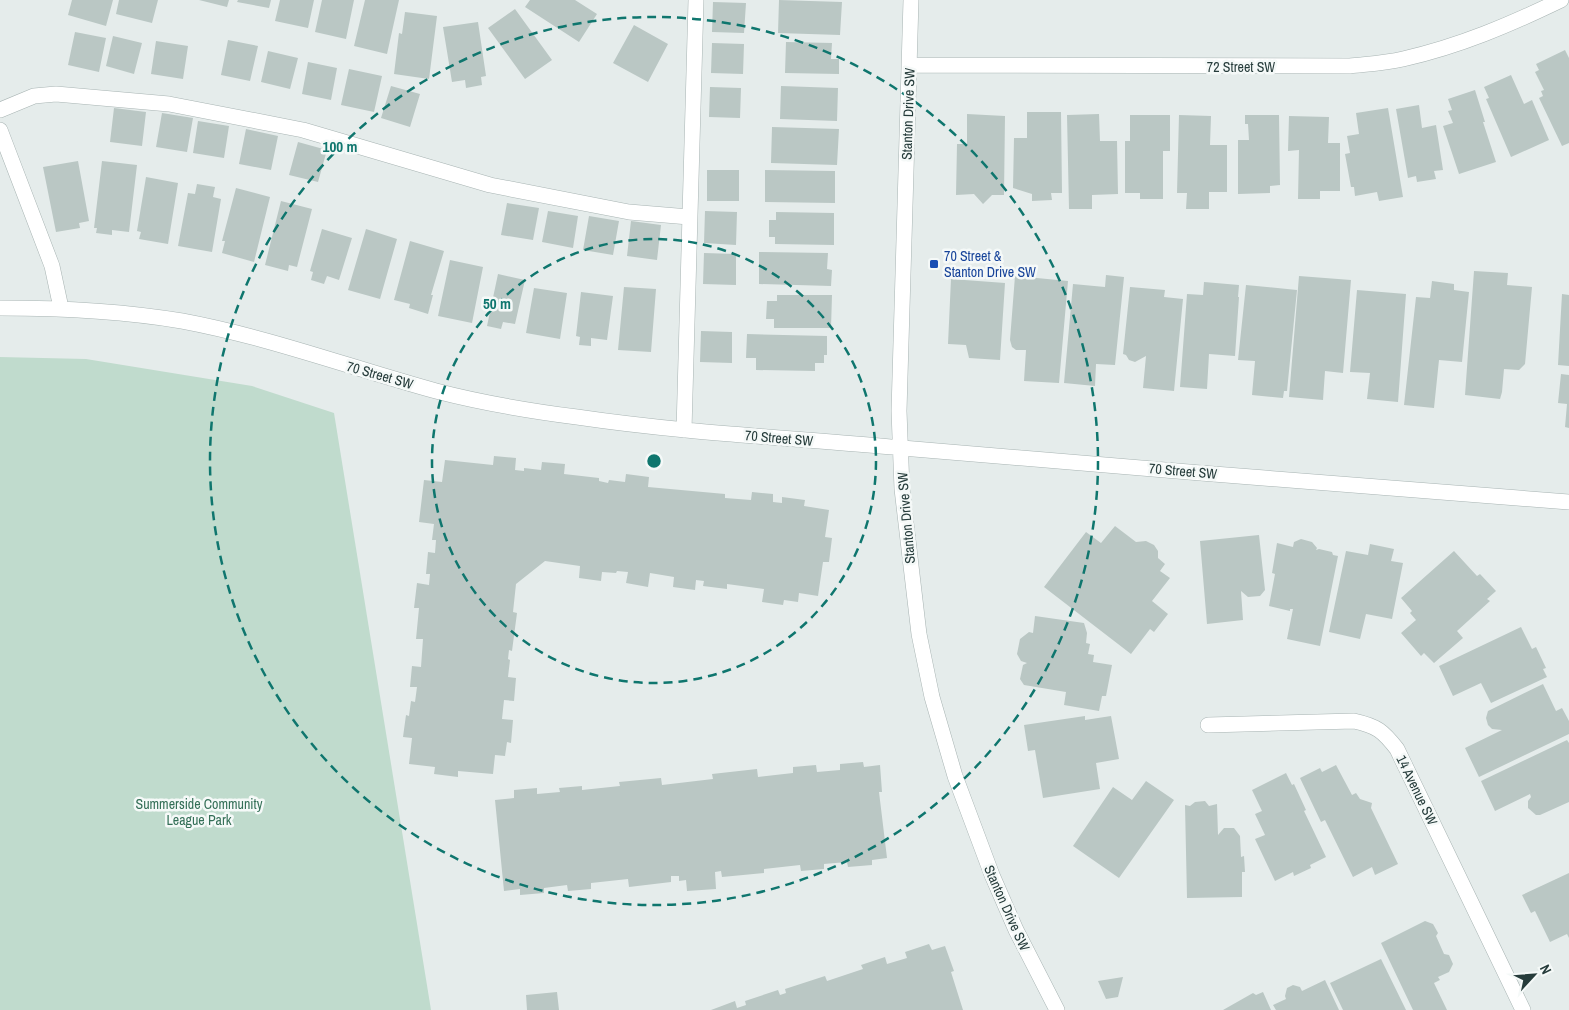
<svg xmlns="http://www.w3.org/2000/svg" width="1569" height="1010" viewBox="0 0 1569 1010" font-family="'Archivo Narrow',sans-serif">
	<rect width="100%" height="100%" fill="#e5eceb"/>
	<path fill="#c0dbcd" d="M0,357l86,2 166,27 82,27 97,597h-431z"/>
	<path fill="#bac7c4" d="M72,0h41l-7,26 -38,-11z
		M119,0h39l-6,23 -36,-9z
		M199,0h30l-2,7z
		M238,0h33l-2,8 -32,-6z
		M280,0h34l-6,28 -33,-7z
		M322,0h32l-8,39 -31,-7z
		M365,0h34l-12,54 -33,-8z
		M530,0h45l22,14 -18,28 -54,-35z
		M779,0l63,2 -2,33 -62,-2z
		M713,2l33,1 -2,30 -32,-1z
		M515,9l37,51 -27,19 -37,-51z
		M405,12l32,4 -8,63 -35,-5 5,-41 3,1z
		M478,22l8,54 -5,1 1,8 -16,3 -1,-8 -13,2 -9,-55z
		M634,25l34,19 -20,38 -35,-19z
		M75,32l31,6 -7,34 -31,-7z
		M113,36l29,7 -8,31 -28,-8z
		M228,40l30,6 -8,35 -29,-6z
		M156,41l32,5 -5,33 -32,-5z
		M786,42l46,1 -1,16h8v15l-54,-1z
		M712,43l32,1 -1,30 -32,-1z
		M1565,50l4,8v85l-7,3 -23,-48 4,-2 -2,-5 3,-1 -9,-18 4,-2 -3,-6z
		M268,51l30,7 -8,31 -29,-7z
		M308,62l29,6 -6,32 -29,-6z
		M349,69l33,7 -8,36 -33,-7z
		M1511,75l13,29 8,-4 17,40 -38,17 -25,-58 3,-1 -5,-11z
		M391,86l29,8 -10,33 -29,-9z
		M781,86l57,2 -1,33 -57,-2z
		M710,87l31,1 -1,30 -31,-1z
		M1475,90l10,32h-2l13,40 -37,12 -16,-48 10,-3 -5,-12 4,-1 -4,-11z
		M1419,105l3,23 14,-3 7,45 -9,1 2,8 -19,3 -1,-6 -8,2 -12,-69z
		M114,108l32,4 -4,34 -32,-4z
		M1388,108l15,89 -24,4 -2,-9 -22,4 -1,-9h-3l-6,-33 5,-1 -3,-17 12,-2 -3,-21z
		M1027,112h34l1,81h-11l1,7 -20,1v-7l-19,-6 1,-50h13z
		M162,113l31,5 -6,34 -31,-5z
		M967,114l38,2 -1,79h-12l-9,9 -9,-10 -18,1 1,-51h10z
		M1099,114l1,27h17l1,53 -26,1v14h-23l-2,-94z
		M1130,115h40v36h-7v48h-23v-6h-15v-52h5z
		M1179,115l32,1 -1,29h17v47h-18v17h-23l1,-16h-10z
		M1245,115h34l1,70 -10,1v7l-32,1v-54h11l-1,-16h-3z
		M1289,116l40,1 -1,26h12v48h-20v8h-22l1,-49 -11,1z
		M198,121l31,5 -5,32 -31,-5z
		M772,127l67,2 -2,36 -66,-2z
		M246,129l32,7 -7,34 -32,-6z
		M298,142l29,8 -9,32 -29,-7z
		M78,161l11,60 -10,2 1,5 -24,4 -13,-65z
		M102,161l35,4 -8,67 -17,-2v5l-16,-2 1,-5h-3z
		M707,170h32v31h-32z
		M765,170l70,1v32l-70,-1z
		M146,177l32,6 -10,61 -29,-5 2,-7 -4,-1z
		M197,184l18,3 -2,10 8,2 -9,53 -34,-6 10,-53 7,1z
		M236,188l34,9 -16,65 -32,-9 3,-12h-3z
		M281,201l31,8 -15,58 -8,-2 -1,6 -23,-6z
		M507,203l32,5 -6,32 -32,-5z
		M548,211l30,5 -5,32 -31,-6z
		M705,211l32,1 -1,33 -32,-2z
		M776,212l58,1v32l-59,-1v-7h-6v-17h7z
		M589,216l30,5 -6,34 -30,-5z
		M631,221l30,4 -4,35 -30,-4z
		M322,229l30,9 -13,42 -12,-4 -3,8 -13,-4 2,-8 -3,-1z
		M366,229l31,10 -17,60 -32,-9z
		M410,241l34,10 -13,44h2l-5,19 -19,-6 1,-4 -16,-4z
		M759,252l69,1 -1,16 5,1 -1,16 -72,-2z
		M704,253l32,1v31l-33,-1z
		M450,260l33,7 -11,56 -34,-7z
		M1474,271l34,2 -1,12 25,2 -7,77 -6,6 -15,-1 -2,23 -2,7 -35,-4z
		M498,274l27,6 -10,44 -12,-2 -2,7 -14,-3z
		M1106,275l18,2 -9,88 -19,-1 -1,22 -31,-3 9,-99 32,3z
		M1015,276l53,5 -9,102 -35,-2 2,-31h-10l-4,-3 -2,-7z
		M1299,276l52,4 -8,93 -18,-2 -2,29 -34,-3z
		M951,279l54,4 -5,77 -31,-2 -3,-13 -18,-1z
		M1432,281l22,3v6l15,2 -7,70 -23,-2 -5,48 -30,-3 12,-108 14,1z
		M1204,282l35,3 -1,12h1l-4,59 -26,-2 -2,35 -27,-2 7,-93 16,1z
		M1246,285l51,5 -10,101h-3l-1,7 -31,-3 3,-34 -17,-1z
		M624,287l32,2 -5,63 -33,-2z
		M1130,287l35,3 -1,7 19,2 -9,92 -31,-3 3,-32 -11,6 -6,-2 -3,-5 -3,-1z
		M534,288l33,5 -7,46 -34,-6z
		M1357,290l49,4 -8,108 -31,-3 3,-26 -20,-1z
		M581,292l32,4 -6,44 -16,-2v8l-12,-1 1,-8 -4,-1z
		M1562,294l7,1v71l-11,-1z
		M777,295h55l-1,33h-57v-9h-8l1,-18h10z
		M701,331l31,1v31l-32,-1z
		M747,334l80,2v19h-3v8h-9v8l-59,-1v-12h-10z
		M1561,374l8,1v53l-4,-1 2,-23 -9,-1z
		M494,456l22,2 -1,12 9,1v-3l17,2 1,-8 23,2 -1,10 35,4v3l9,2 1,-3 16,2 1,-8 23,3 -1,10 77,7v4l26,2 1,-8 21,2v8l9,1v-6l23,3 -1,6 25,4 -4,27 7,1 -3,24h-6l-5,34 -19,-3 -1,9 -14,-2 -1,5 -21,-3 2,-13 -37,-5v5l-24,-3 1,-5 -8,-1 -1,10 -22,-3 1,-10 -24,-4 -2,14 -22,-4 2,-11 -11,-1 -1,2 -14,-1 -1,9 -22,-3 1,-12 -35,-5 -29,23 -3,28 4,1 -5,38 -3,-1 -1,9 2,1 -2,17 8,1 -2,23 -10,-1 -2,19 11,1 -2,23 -4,-1 -2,14 -10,-1 -2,19 -35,-3v6l-24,-3 1,-7 -26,-3 3,-26 -9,-1 3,-22 3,1 2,-15 4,1 2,-15h-7l2,-21 9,1 2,-28h-7l3,-31h-5l3,-25 12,2 1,-11h-4l2,-22 7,1 1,-13h-4l2,-16 -15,-2 5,-42 18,2 3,-22 48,5z
		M1115,526l21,16 10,-1 8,4 4,6v7l7,6 -5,7 10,7 -18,23 16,13 -14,18 -4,-3 -19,25 -87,-67 42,-55 15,11z
		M1259,535l6,55 -5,6 -12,1 -7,-6 2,29 -36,4 -7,-83z
		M1301,539l11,3 5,6 -1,2 3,-1 13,3 1,3 5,1 -18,90 -33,-7 6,-30h-3v2l-21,-5 6,-32 -3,-1 5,-30 16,4 1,-5z
		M1370,544l24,5 -3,12 12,2 -11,56 -26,-5 -6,25 -31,-7 17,-81 22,4z
		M1454,551l23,25 3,-2 16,17 -9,8 3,2 -33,30 6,7 -29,25 -10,-10 -3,3 -20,-23 15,-13 -6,-7 2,-2 -11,-13z
		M1035,616l49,7 3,10 -1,10 4,1 -2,10 6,1 -1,7 19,3 -6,31h-4l-3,15 -35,-6 2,-13 -42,-7 -4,-6 3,-14 4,-2 -6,-2 -4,-7 3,-15 9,-7 4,1z
		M1521,627l11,22 4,-2 10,21 -3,1 4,8 -56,26 -10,-20 -28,13 -14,-30z
		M1543,684l13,27 6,-3 7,13v13l-90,43 -14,-29 37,-18 -10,-1 -4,-4 -2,-7 2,-7z
		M1085,716v4l26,-4 8,43 -23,4 4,26 -57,9 -8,-48 -7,1 -4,-26z
		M1567,740l2,3v59l-29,13h-4l-8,-7v-7l3,-4 -1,-3 -35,17 -14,-30z
		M863,762l1,5 16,-2 2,27h-3l8,66 -15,2v5l-24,2 -1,-5 -23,2v5l-23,2 -1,-6 -36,4v4l-42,4 -1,-6 -6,1 1,17 -29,2 -1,-11 -7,1v-5h-8v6l-42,5 -1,-8 -37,4v6l-23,2 -1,-6 -23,3v5l-24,2v-6l-16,2 -9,-91 19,-2v-8l23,-2v6l23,-2 -1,-4 23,-2v4l38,-4 -1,-4 42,-4 1,7 51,-6 -1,-5 45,-5 1,8 35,-4v-6l23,-2 1,7 23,-2v-6z
		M1336,765l16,30 4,-2 4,6 12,4 -1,5 27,56 -23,11 -3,-8 -19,10 -28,-57 -4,2 -21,-44 20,-10 2,4z
		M1286,773l6,12 2,-1 12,26 -2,1 22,46 -16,8 1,3 -17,8 -1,-4 -18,9 -20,-42 10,-4 -10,-21 7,-3 -10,-21z
		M1146,781l28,19 -55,78 -46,-32 40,-59 19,13z
		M1205,801l4,5 8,-2 1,31 6,-7h10l6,8 1,21 3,-1 1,16h-3v25l-55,1 -2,-93 5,1 5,-4z
		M1569,873v65l-2,-4 -17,8 -15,-31 -4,2 -9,-18z
		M1425,921l8,3 5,9 -2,3 8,18 5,1 4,9 -4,8 -11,5 2,3 -6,3 13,27h-34l-32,-67z
		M929,944l3,6 13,-4 9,25 -3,1 12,38h-252l24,-9 2,7 9,-3 -1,-4 33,-11 2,5 6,-2 -1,-4 40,-13 2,5 36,-12 -2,-4 24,-8 2,7 20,-6 -2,-6z
		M1381,959l25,51h-63l-13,-27z
		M1123,977l-5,20 -12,2 -8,-18z
		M1325,980l14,30h-63l-3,-5 13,-6 -1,-3 2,-8 6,-3 7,2 2,4z
		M557,992l2,18h-32l-1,-15z
		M1263,992l8,18h-48l30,-17 3,2z"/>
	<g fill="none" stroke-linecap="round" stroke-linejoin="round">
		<defs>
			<path id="minor" d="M911,0l-12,411 3,78 17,145 13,63 23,79 37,99 24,55 41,80
				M909,65l441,1c18,-2 36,-3 53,-7 57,-13 106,-34 158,-59
				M0,110l34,-14 22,-2 113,10 134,26 187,55 139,27 60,5
				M0,130l52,136 9,42
				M0,308c61,0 122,3 182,13 86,16 170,47 254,70 46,12 94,20 141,26 108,16 217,21 325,31 222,20 445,36 667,54
				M684,430l12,-430
				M1208,725l146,-4c23,5 29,10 43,28l126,261"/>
		</defs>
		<use href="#minor" stroke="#a8b4b3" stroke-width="16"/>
		<use href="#minor" stroke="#fff" stroke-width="15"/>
	</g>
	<g fill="none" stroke="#0f766e" stroke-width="2.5" stroke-dasharray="9 6">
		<circle cx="654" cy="461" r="222"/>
		<circle cx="654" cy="461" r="444"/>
	</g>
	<rect fill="#1a4fb4" stroke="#f5f9f8" stroke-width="2" x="929" y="259" width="10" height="10" rx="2.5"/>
	<g text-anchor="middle" stroke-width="5" stroke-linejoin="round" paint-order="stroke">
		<g font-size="14" fill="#263c3b" stroke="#f5f9f8">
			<text x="1241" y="72">72 Street SW</text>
			<text transform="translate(908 114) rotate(-88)" y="5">Stanton Drive SW</text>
			<text transform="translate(380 375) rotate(16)" y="5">70 Street SW</text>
			<text transform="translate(779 438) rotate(5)" y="5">70 Street SW</text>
			<text transform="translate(1183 471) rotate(5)" y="5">70 Street SW</text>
			<text transform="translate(906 518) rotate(-95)" y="5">Stanton Drive SW</text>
			<text transform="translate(1417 790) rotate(64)" y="5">14 Avenue SW</text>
			<text transform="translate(1007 908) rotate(66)" y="5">Stanton Drive SW</text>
		</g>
		<g font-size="14" fill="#164399" stroke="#f5f9f8" text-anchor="start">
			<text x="944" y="261">70 Street &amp;<tspan x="944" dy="16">Stanton Drive SW</tspan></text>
		</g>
		<g font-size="14" fill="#346f57" stroke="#f5f9f8">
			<text x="199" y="809">Summerside Community<tspan x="199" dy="16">League Park</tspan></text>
		</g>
	</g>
	<circle cx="654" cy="461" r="8" fill="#0f766e" stroke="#f5f9f8" stroke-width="2.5"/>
	<g font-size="15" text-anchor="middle" font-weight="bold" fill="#0f766e" stroke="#f5f9f8" stroke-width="5" stroke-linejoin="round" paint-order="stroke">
		<text x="340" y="152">100 m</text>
		<text x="497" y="309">50 m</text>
	</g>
	<g transform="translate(1534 975) rotate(64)" stroke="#f5f9f8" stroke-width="4" paint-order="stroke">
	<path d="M0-4L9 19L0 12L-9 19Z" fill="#263c3b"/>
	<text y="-8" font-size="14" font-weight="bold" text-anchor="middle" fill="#263c3b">N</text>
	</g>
</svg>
